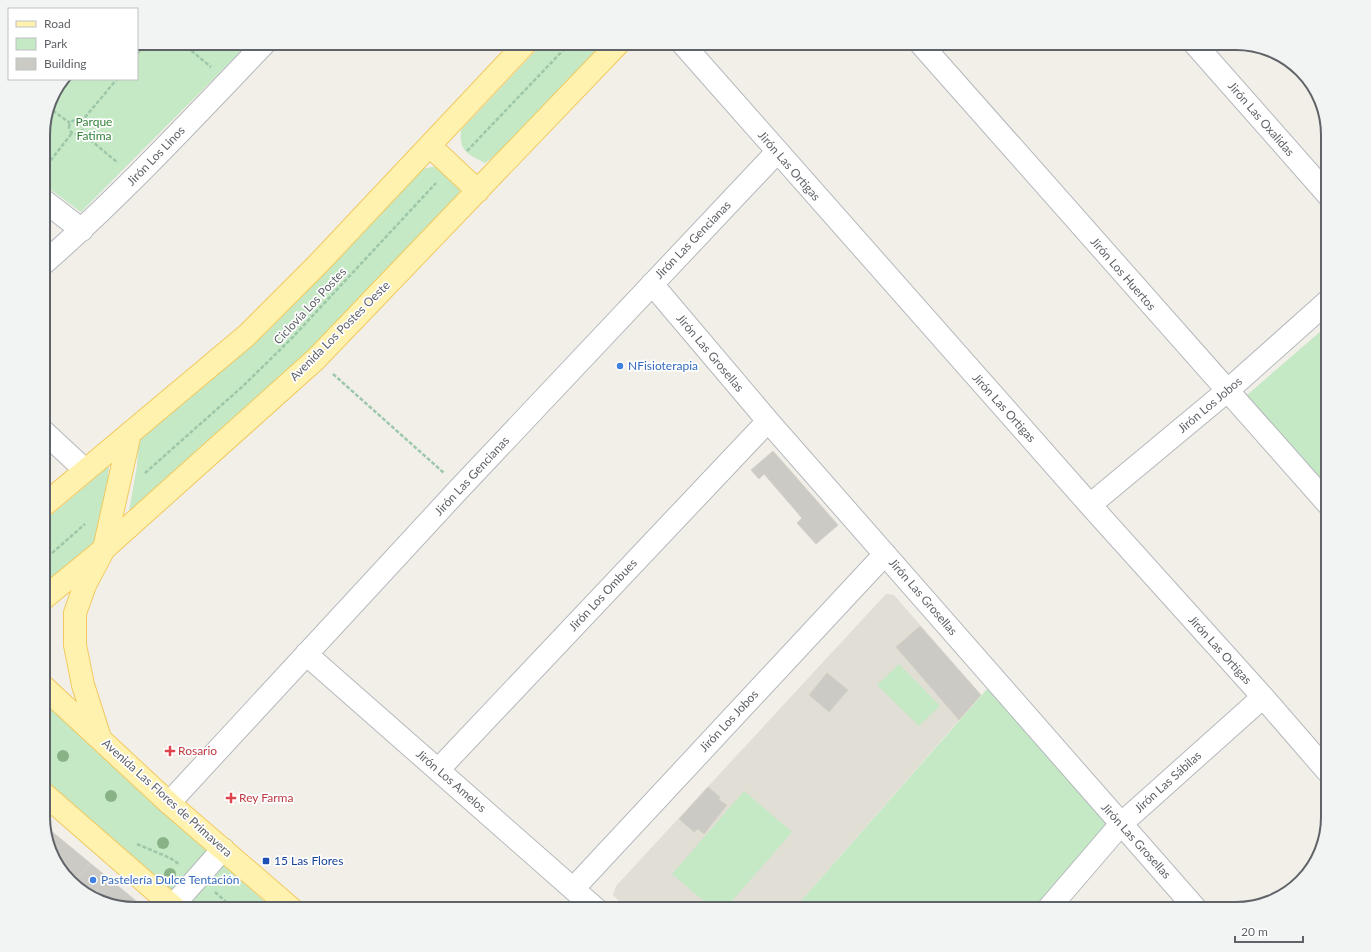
<svg xmlns="http://www.w3.org/2000/svg" width="1371" height="952" viewBox="0 0 1371 952" font-family="Lato,sans-serif">
	<rect width="100%" height="100%" fill="#f1efe8"/>
	<path fill="#e1ded6" d="M886,594l8,1 87,100 -187,214h-167l-14,-14 3,-9z"/>
	<path fill="#c5e8c5" d="M137,43h112l-168,169 -38,-28v-55l7,-29 14,-21h73z
		M543,43h62l-110,113 -10,7c-18,-9 -26,-12 -24,-33z
		M436,166l24,18 -1,12 -148,158 -183,164 9,-52 2,-28 131,-109 153,-160z
		M1328,325v163l-81,-93z
		M109,466l-3,39 -8,39 -55,47v-69z
		M899,664l41,42 -21,20 -42,-41z
		M988,688l124,136 -73,85h-245z
		M43,702l230,207h-81l-149,-131z
		M744,791l48,41 -67,77h-12l-41,-35z"/>
	<path fill="#cccac5" stroke="#d6d1c6" d="M773,451l65,74 -22,19 -19,-21 5,-5 -38,-44 -5,5 -8,-9z
		M920,626l61,69 -22,25 -63,-73z
		M827,673l21,17 -19,22 -20,-17z
		M708,787l12,10 -1,3 8,5 -23,29 -6,-5 -4,3 -15,-13z
		M44,825l46,38 -16,20 -19,-20z
		M90,863l56,46h-11l-51,-16 -10,-10z"/>
	<g fill="none" stroke-linecap="round" stroke-linejoin="round">
		<defs>
			<path id="minor" d="M682,43l408,462 173,192 65,75
				M920,43l408,461
				M1194,43l134,152
				M43,200l39,30
				M43,264c79,-69 150,-146 222,-221
				M652,284l116,137 428,488
				M43,431l42,39
				M1090,505l137,-114 101,-90
				M306,654l290,255
				M438,770l330,-349
				M169,803l291,-315 317,-336
				M573,889l312,-335
				M170,909l53,-60
				M1048,909l73,-85 142,-127"/>
			<path id="major" d="M430,146l48,45
				M43,506l204,-171 71,-71 208,-221
				M43,599l61,-50 212,-190 303,-316
				M43,686l126,117 123,106
				M100,738l-17,-53 -8,-40v-32l10,-28 19,-36 26,-116
				M43,793l133,116"/>
		</defs>
		<use href="#minor" stroke="#b5b8bc" stroke-width="24"/>
		<use href="#major" stroke="#f2c960" stroke-width="24"/>
		<path stroke="#9cc7a9" stroke-width="2.5" stroke-dasharray="4 2" stroke-linecap="butt" d="M158,43h14
			M182,43l29,24
			M137,54l9,-11
			M48,107l22,16
			M69 127a7 7 0 1 1 14 0a7 7 0 1 1-14 0Z
			M81,122l36,-43
			M81,132l37,31
			M467,151l103,-108
			M43,170l29,-37
			M333,374l111,99
			M145,473l98,-87 49,-48 144,-155
			M43,561l42,-37
			M43,766l6,5
			M137,844l33,14 9,6
			M215,892l19,17"/>
		<use href="#minor" stroke="#fff" stroke-width="22"/>
		<use href="#major" stroke="#fff2af" stroke-width="22"/>
	</g>
	<g fill="#89b387">
		<circle cx="63" cy="756" r="6"/>
		<circle cx="111" cy="796" r="6"/>
		<circle cx="163" cy="843" r="6"/>
		<circle cx="170" cy="874" r="6"/>
	</g>
	<g fill="#3f7fe0" stroke="#fff" stroke-width="1.5">
		<circle cx="620" cy="366" r="4"/>
		<circle cx="93" cy="880" r="4"/>
	</g>
	<g fill="#e0444e" stroke="#fff" stroke-width="1.5">
		<path d="M168 745h4v4h4v4h-4v4h-4v-4h-4v-4h4z"/>
		<path d="M229 792h4v4h4v4h-4v4h-4v-4h-4v-4h4z"/>
	</g>
	<rect fill="#1a4fb4" stroke="#fff" stroke-width="1.5" x="262" y="857" width="8" height="8" rx="2"/>
	<g text-anchor="middle" stroke-width="3.5" stroke-linejoin="round" paint-order="stroke">
		<g font-size="12" fill="#5f6368" stroke="#fff">
			<text transform="translate(1261 119) rotate(49)" y="4">Jirón Las Oxalidas</text>
			<text transform="translate(156 156) rotate(-46)" y="4">Jirón Los Linos</text>
			<text transform="translate(789 166) rotate(49)" y="4">Jirón Las Ortigas</text>
			<text transform="translate(693 240) rotate(-46)" y="4">Jirón Las Gencianas</text>
			<text transform="translate(1123 274) rotate(49)" y="4">Jirón Los Huertos</text>
			<text transform="translate(310 306) rotate(-47)" y="4">Ciclovía Los Postes</text>
			<text transform="translate(340 331) rotate(-45)" y="4">Avenida Los Postes Oeste</text>
			<text transform="translate(710 353) rotate(50)" y="4">Jirón Las Grosellas</text>
			<text transform="translate(1210 405) rotate(-40)" y="4">Jirón Los Jobos</text>
			<text transform="translate(1004 408) rotate(48)" y="4">Jirón Las Ortigas</text>
			<text transform="translate(472 476) rotate(-47)" y="4">Jirón Las Gencianas</text>
			<text transform="translate(603 595) rotate(-47)" y="4">Jirón Los Ombues</text>
			<text transform="translate(923 597) rotate(49)" y="4">Jirón Las Grosellas</text>
			<text transform="translate(1220 650) rotate(48)" y="4">Jirón Las Ortigas</text>
			<text transform="translate(729 721) rotate(-47)" y="4">Jirón Los Jobos</text>
			<text transform="translate(451 781) rotate(41)" y="4">Jirón Los Amelos</text>
			<text transform="translate(1168 782) rotate(-42)" y="4">Jirón Las Sábilas</text>
			<text transform="translate(167 798) rotate(42)" y="4">Avenida Las Flores de Primavera</text>
			<text transform="translate(1136 841) rotate(48)" y="4">Jirón Las Grosellas</text>
		</g>
		<g font-size="12" fill="#348238" stroke="#fff">
			<text x="94" y="126">Parque<tspan x="94" dy="14">Fatima</tspan></text>
		</g>
		<g font-size="12" fill="#366cbe" stroke="#fff" text-anchor="start">
			<text x="628" y="370">NFisioterapia</text>
			<text x="101" y="884">Pastelería Dulce Tentación</text>
		</g>
		<g font-size="12" fill="#be3a42" stroke="#fff" text-anchor="start">
			<text x="178" y="755">Rosario</text>
			<text x="239" y="802">Rey Farma</text>
		</g>
		<g font-size="12" fill="#164399" stroke="#fff" text-anchor="start">
			<text x="274" y="865">15 Las Flores</text>
		</g>
	</g>
	<path d="M0 0H1371V952H0ZM135 50H1236A85 85 0 0 1 1321 135V817A85 85 0 0 1 1236 902H135A85 85 0 0 1 50 817V135A85 85 0 0 1 135 50Z" fill="#f2f3f3" fill-rule="evenodd"/>
	<path fill="none" stroke="#5f6368" stroke-width="2" d="M135 50H1236A85 85 0 0 1 1321 135V817A85 85 0 0 1 1236 902H135A85 85 0 0 1 50 817V135A85 85 0 0 1 135 50Z"/>
	<rect x="8" y="8" width="130" height="72" fill="#ffffff" stroke="#bfc1c3"/>
	<rect x="16" y="21" width="20" height="6" fill="#fff2af" stroke="#bfc1c3"/>
	<text x="44" y="28" font-size="12" fill="#5f6368">Road</text>
	<rect x="16" y="38" width="20" height="12" fill="#c5e8c5" stroke="#bfc1c3"/>
	<text x="44" y="48" font-size="12" fill="#5f6368">Park</text>
	<rect x="16" y="58" width="20" height="12" fill="#cccac5" stroke="#bfc1c3"/>
	<text x="44" y="68" font-size="12" fill="#5f6368">Building</text>
	<path d="M1235 936v6h68v-6" fill="none" stroke="#5f6368" stroke-width="2"/>
	<text x="1241" y="936" font-size="12" fill="#5f6368" stroke="#ffffff" stroke-width="3" paint-order="stroke">20 m</text>
</svg>
